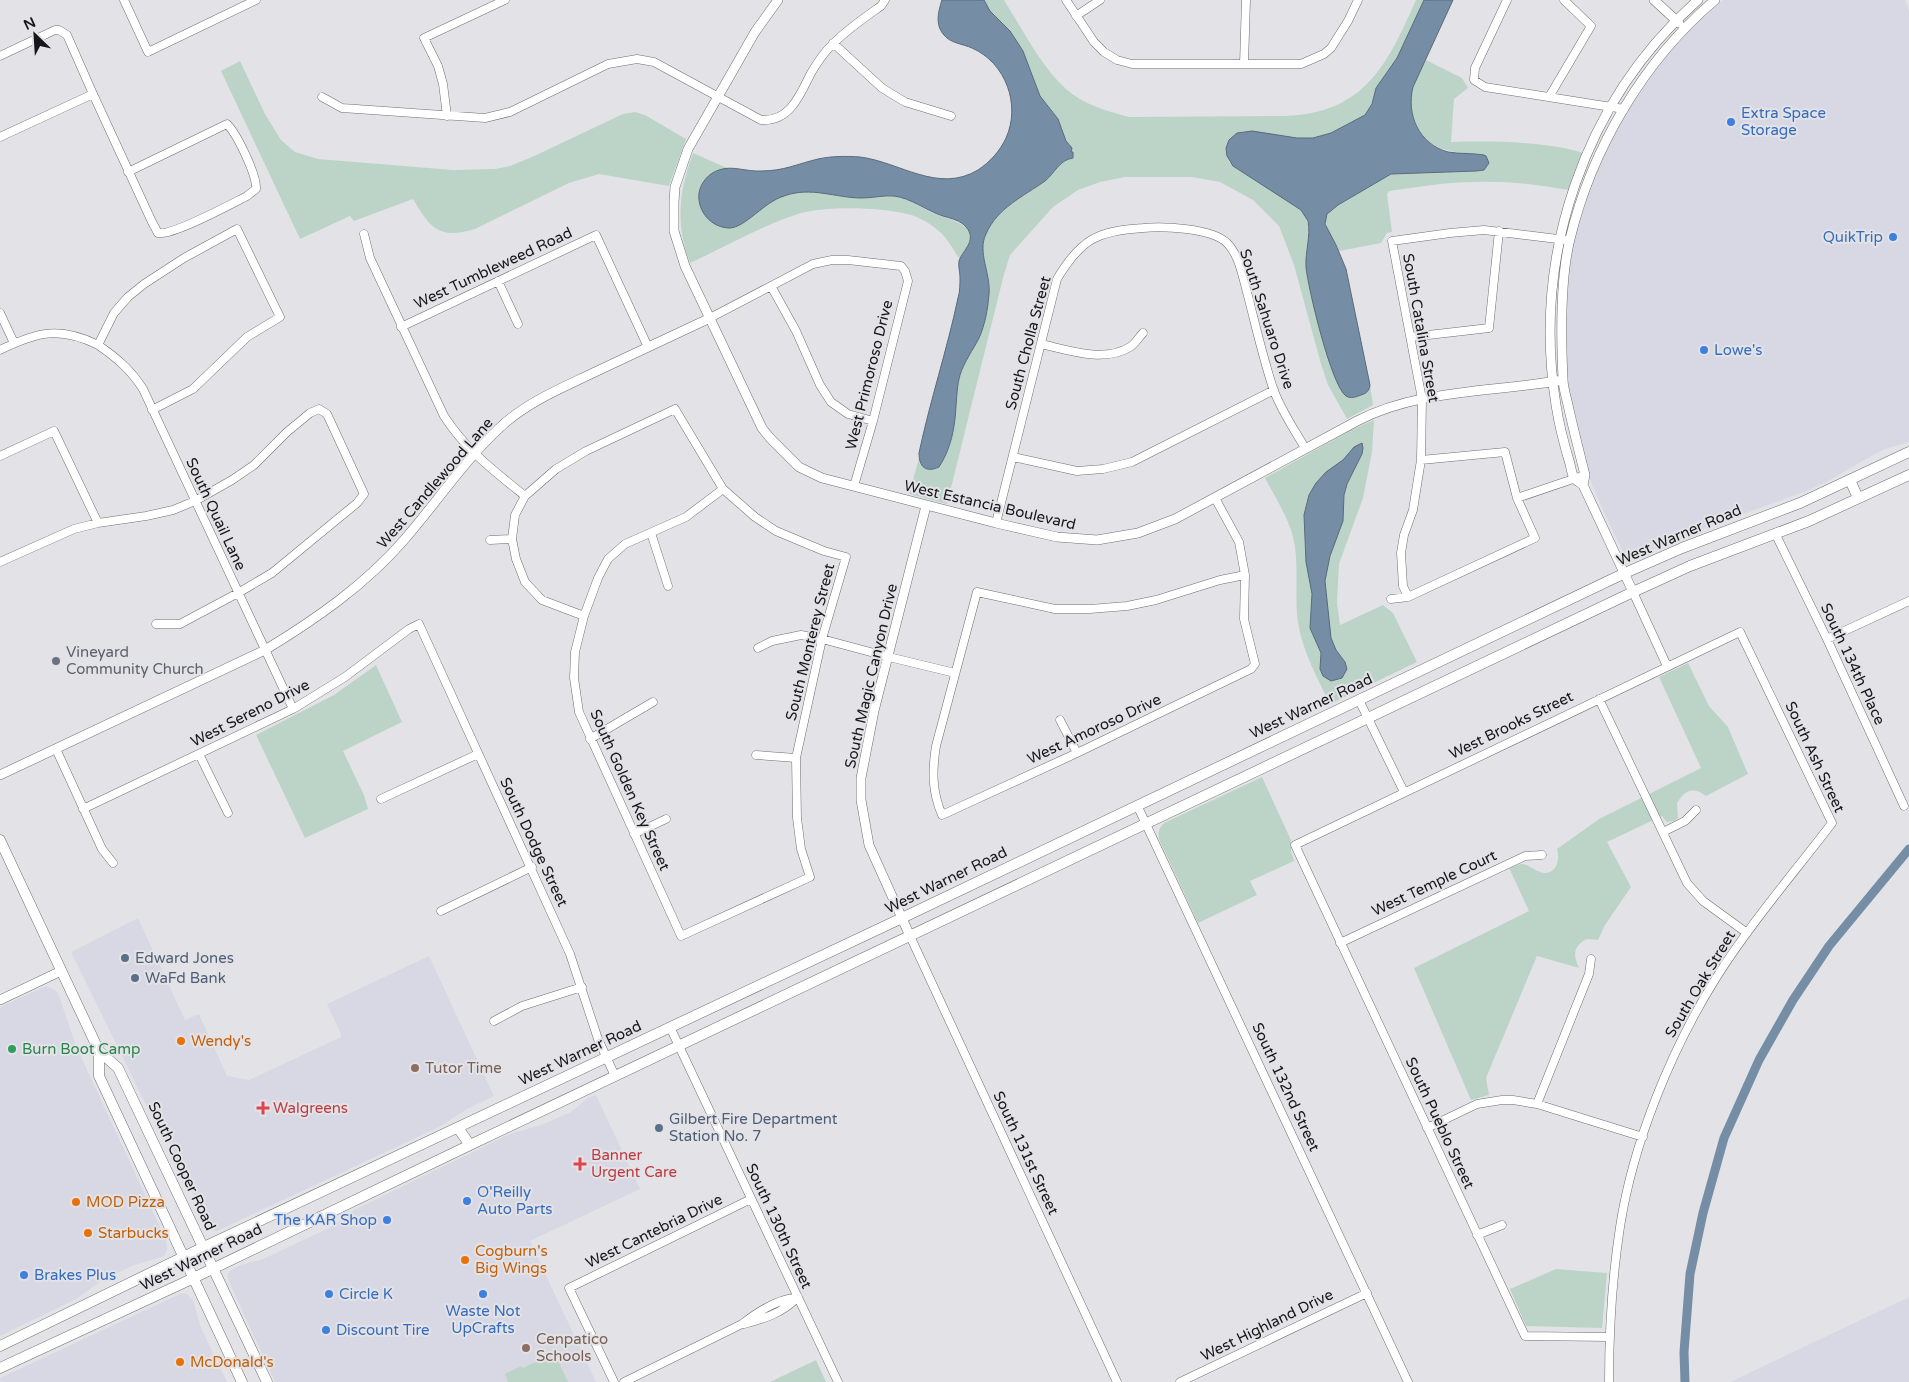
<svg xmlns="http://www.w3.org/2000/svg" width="1909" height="1382" viewBox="0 0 1909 1382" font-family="'Varela Round',sans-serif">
	<rect width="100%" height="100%" fill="#e3e3e7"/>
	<path fill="#d7d8e3" d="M1723,0h182l4,11v431l-24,7 -19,10 -36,21 -21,10 -109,40 -66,28 -8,-2 -3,-4 -19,-40 -12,-27 -18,-61 -7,-43 -2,-58 2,-42 5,-32 15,-52 18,-45 17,-34 17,-27 29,-38 32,-33z
		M138,918l47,102 14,-6 28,62 22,4 92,-43v-3l-14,-30 102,-48 65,140 -27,13 -26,17 -224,105 -10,-1 -4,-6 -9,-28 -25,-54 -15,-21 -83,-169z
		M46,986l9,4 3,3 18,53 90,194 1,10 -3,6 -32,10 -31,15 -25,18 -76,37v-329z
		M596,1095l44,94 -110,52 66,141h-321l-44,-96 -3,-8v-4l3,-4 10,-5 22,-6 68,-32 23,-17 156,-76 31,-9 30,-13 17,-14z
		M182,1293l5,1 6,6 8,28 26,54h-227v-4z
		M1909,1297v85h-179z"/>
	<path fill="#bcd4c7" d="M984,0h20c19,30 36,65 62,89 18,16 41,22 63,28l156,-1c80,-3 102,-51 131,-116h8l-27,58 -21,30 -4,16 -7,11 -34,18 -18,5h-16l-53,-7c-15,4 -21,17 -15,31l72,48c14,15 4,37 5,56 1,18 24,111 35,122 3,4 8,7 12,10 8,-3 16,-4 17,-13l3,20 -26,14 -19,-34 -7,-21 -27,-99 -15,-39 -26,-26 -33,-18 -28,-5h-67l-25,5 -22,8 -25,17 -43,48 -7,23 -56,226 -38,-10 10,-36 1,5 14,6 4,-2c13,-18 17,-40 18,-61 1,-11 1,-21 4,-30 4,-14 13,-25 18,-38 7,-13 10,-30 11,-44 2,-20 -12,-42 -3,-60 11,-26 37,-37 58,-53 11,-8 15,-21 29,-23l-2,-6 1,-4 -6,-7 -8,-22 -18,-23 -17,-45 -13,-20 -20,-20z
		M1426,60l36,18 6,10 -14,11 -3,43c39,-1 95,-1 132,11l-14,37c-30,-5 -61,-9 -92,-8 -30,0 -59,5 -88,9l-2,3 5,38 -5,1 -6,10 -42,8c-6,-14 -21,-27 -8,-42l60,-35 14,-1 74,-19c-25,-1 -50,-3 -63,-28 -4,-9 -7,-20 -5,-30 2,-12 9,-24 15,-36z
		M240,61l25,53 16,26 14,12 23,7 135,11 42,-1 15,-3 22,-9 91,-43 12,-2 10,3 41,24 -17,47 -70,-12 -30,9 -94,46c-36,11 -45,-1 -62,-30l-59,22 -4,-5 -50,23 -79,-168z
		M693,153l34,15c-15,3 -25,13 -28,27l28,33c16,-1 23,-12 35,-21 10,-7 22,-12 35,-15 17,-3 32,4 49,5 16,1 33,-3 49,-1 14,2 26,12 38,17 26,10 52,13 27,47 -6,-9 -12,-21 -20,-28 -9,-8 -22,-16 -33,-18 -28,-7 -79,-8 -106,-1 -36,11 -76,34 -111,50 -15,-40 -11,-71 3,-110z
		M1374,420l-2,32 -9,46 -24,66 -2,39 3,22 43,-20 10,8 24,49 -87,42c-14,-29 -30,-57 -33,-90 -2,-25 2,-52 -4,-77 -5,-20 -18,-40 -28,-59l88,-49z
		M1688,663l21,43 19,21 20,47 -42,22c-13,-9 -20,-7 -29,7l1,15 -4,3 -7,1 -5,-6 -55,26 24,45 -26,38 -7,15 -11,-1c-14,7 -14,16 -8,29l-42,-12 -51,122 3,17 -18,5 -57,-132 115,-57 -20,-43c4,-1 8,-3 12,-4 7,0 12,6 19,8 15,5 21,-11 17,-23l42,-30 102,-51 -42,-91z
		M376,665l26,57 -59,29 21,44 4,14 -63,29 -49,-103 78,-40z
		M1262,777l29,63v11l3,10 -44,20 7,14 -59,28 -39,-84c-1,-7 0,-11 5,-16z
		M1556,1269l51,4 -5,55 -76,-2 -16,-37z
		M553,1350l15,32h-60l-3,-8 16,-8 2,2 17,-8 -1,-3z
		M816,1360l10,22h-56z"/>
	<path fill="#758ea6" stroke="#596a7c" d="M942,0h42l6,11 20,20 13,20 17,45 18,23 8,22 6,7 -1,4h2v6c-14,2 -18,15 -28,23 -21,15 -48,27 -59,53 -9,18 5,40 3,60 -1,14 -4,31 -10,44 -6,12 -15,24 -19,37 -3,10 -3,20 -4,31 -1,21 -5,43 -17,61 -13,6 -20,0 -20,-14 11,-52 28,-103 39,-155 2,-6 2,-14 2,-21 0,-5 -2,-11 -1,-16 4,-12 21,-22 4,-37 -5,-4 -13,-6 -20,-8 -16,-5 -32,-18 -49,-20 -10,-1 -21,2 -32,2 -27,0 -51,-12 -78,-2 -20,6 -38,31 -54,32 -19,0 -33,-17 -31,-35 2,-11 10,-20 20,-23 13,-5 28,2 42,1 23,0 36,-7 57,-12 14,-3 28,-3 42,-2 40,5 78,37 118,13 12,-8 22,-19 28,-32 15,-33 0,-75 -34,-90 -9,-4 -22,-5 -28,-13 -9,-10 -6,-23 -2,-35z
		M1424,0h29l-40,87c-7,28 6,57 35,65 12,2 24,1 36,3l2,1 3,7 -5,7 -8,1 -85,3 -53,31 -11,9 -2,10 11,21 10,24 24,116c-1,6 -3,8 -9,10 -5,2 -10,4 -15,1 -15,-11 -38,-108 -40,-129 -1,-15 5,-31 2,-46l-7,-11 -68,-44 -6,-10 -1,-8 3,-8 8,-7 15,-2 45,7h16l18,-5 34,-18 7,-11 4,-16 21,-30z
		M1362,443l1,5 -1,6 -15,30 -3,11 -1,26 -13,35 -5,25 6,57 5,12 9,12 2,7 -5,9 -11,3 -8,-5 -3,-7 1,-16 -11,-25 2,-34 -6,-32 -2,-47 5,-20 7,-12 10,-11 17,-12 11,-13z"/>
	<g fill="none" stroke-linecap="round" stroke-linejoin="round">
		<path stroke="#758ea6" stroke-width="9" d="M1685,1382l-1,-30 6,-78 13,-61 21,-75 35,-78 34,-60 36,-54 80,-97"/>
		<defs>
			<path id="minor" d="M124,0l24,52 108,-52
				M1066,0l28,42 10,10 13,8 15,4h169l23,-10 7,-6 17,-27 10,-21
				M1507,0l-32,68 -1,12 11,7 139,22
				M1076,16l24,-16
				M833,43l49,45 23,14 46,14
				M0,56l55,-26h4l8,5 26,59 -93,43
				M1244,64l2,-64
				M93,94l59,128 6,11c14,3 73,-29 89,-37l9,-7c1,-14 -19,-55 -29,-65l-99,48
				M322,97l20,11 143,10 25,-6 98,-48 29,-5 17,3 107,58c29,2 39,-25 50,-47 6,-10 12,-20 21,-28 14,-15 32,-27 49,-39l4,-6
				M1549,97l42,-71 -27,-26
				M447,116l-4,-32 -5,-18 -14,-28 81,-38
				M364,234l6,24 74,158c22,34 50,55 81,80
				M498,281l20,43
				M771,286l25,45 24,54 11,17 17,12 25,7
				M0,313l14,30
				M708,319l105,-55 19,-4h16l53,6 4,5 3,10 -35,140 -19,65
				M401,327l195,-92 52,112
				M1411,337l78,-9 10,-97
				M1041,344c27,6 63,19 89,3 5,-3 9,-10 13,-14
				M98,345c19,13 33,25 45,44l150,320
				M0,350c37,-18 59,-24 98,-5l16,-32 14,-16 16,-13 40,-26 53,-29 43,88 -33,20 -54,52 -41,21
				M675,409l48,80 32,28 21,14 48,20 22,6 -24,82 -26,119 1,60 4,31 9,28 -129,59 -102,-224 -5,-34 1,-26 9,-36 -42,-16 -17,-18 -9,-23 -4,-20 3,-24 10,-19 31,-27 30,-18z
				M0,456l54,-25 44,92
				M1013,457l64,14 26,-2 29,-7 142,-72
				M1215,498l24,44 6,33 -1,44 11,45 -4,5 -174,84 -135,62c-10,-23 -10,-44 -6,-69l41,-154 78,17h35l37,-3 29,-6 64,-20 25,-5
				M1517,498l68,-23
				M996,523l61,-244c24,-40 40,-48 86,-51 20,-2 69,0 84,15 13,13 16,36 21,53 8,31 15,62 25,92 7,21 21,41 32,60
				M651,533l17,53
				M1775,533l52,106 77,167
				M490,540l22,-1
				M0,562l74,-33 24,-6 48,-7 27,-6 22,-9 37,-21 22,-15 33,-33 23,-19 9,-4 8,5 37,80 -7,9 -85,70 -34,20 -58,31h-24
				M1633,592l34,74
				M1408,597l-5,-11 -2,-33 3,-18 9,-25 8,-50 1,-61 -30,-158 58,-8 34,-3 82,10
				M1391,599l17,-2 127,-59 -18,-40 -12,-46 -84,8
				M584,616l14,-38 10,-19 17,-15 61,-27 37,-28
				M1827,639l82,-38
				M758,648l14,-7 29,-6 21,4 67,18 66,16
				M1599,699l88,184 16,18 44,32
				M1359,700l45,92
				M1060,720l17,33
				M590,739l63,-37
				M56,749l46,100 11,14
				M199,754l29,59
				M756,755l40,3
				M381,799l97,-45
				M1137,805l271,577
				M83,809l210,-100 52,-32 64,-48 10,-5 151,330 28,85 17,37
				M1663,832l22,-11 11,-11
				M634,834l32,-15
				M441,911l91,-44
				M910,936l207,446
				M1340,943l185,-87 17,-1
				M494,1021l28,-15 60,-19
				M670,1027l168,355
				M1537,1104l52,-130 2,-15
				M1427,1128l50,-24 25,-4h11l24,4 106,33
				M1477,1235l25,-10
				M744,1324c20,-5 38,-11 53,-26
				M614,1382l-45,-94 182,-89
				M624,1382l118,-58c17,-13 34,-24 56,-27
				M1180,1382l187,-89
				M1609,1382c0,-52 3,-103 11,-155 13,-84 51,-177 96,-249 34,-54 77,-104 116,-155l-92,-191 -445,213 230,491 84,1"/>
			<path id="tertiary" d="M778,0l-23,32 -67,117 -13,38 -1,15v29l11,35 77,162 8,10 29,29 23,11 174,45 61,14 40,3 41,-7 37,-14 182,-98c61,-32 138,-29 206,-41
				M1654,0l25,23
				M1583,485l2,-10c-6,-24 -12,-47 -17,-70 -2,-9 -5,-18 -5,-26 -2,-42 -3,-100 7,-140 22,-91 74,-179 145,-239
				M1633,592l-50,-107c-2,-2 -7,-4 -9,-7 -2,-3 -3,-10 -4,-14 -6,-20 -11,-39 -14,-59 -24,-150 28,-304 142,-405
				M0,775l265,-125c51,-31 100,-65 139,-110 34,-39 63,-84 102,-118 26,-22 58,-35 89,-50 38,-18 76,-36 113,-53
				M910,936l-41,-91 -8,-45v-22l13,-67 52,-205
				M0,1000l61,-29"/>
			<path id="secondary" d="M1850,480l8,18
				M0,840l99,211 19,17 149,314
				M99,1051v25l143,306
				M458,1128l12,17
				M0,1346l204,-99 698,-329 723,-345 57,-25 118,-45 109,-51
				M0,1368l181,-84 289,-139 1163,-553 57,-26 119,-45 100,-46"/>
		</defs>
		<use href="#minor" stroke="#6f6f72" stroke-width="9"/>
		<use href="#tertiary" stroke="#6f6f72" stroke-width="10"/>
		<use href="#secondary" stroke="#6f6f72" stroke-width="11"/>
		<use href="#minor" stroke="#fff" stroke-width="8"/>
		<use href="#tertiary" stroke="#fff" stroke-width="9"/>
		<use href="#secondary" stroke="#fff" stroke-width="10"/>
	</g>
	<g fill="#3f7fe0" stroke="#e3e3e7" stroke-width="2">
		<circle cx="1731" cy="122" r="5"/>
		<circle cx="1893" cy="237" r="5"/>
		<circle cx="1704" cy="350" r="5"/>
		<circle cx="467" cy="1201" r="5"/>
		<circle cx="387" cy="1220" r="5"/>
		<circle cx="24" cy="1275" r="5"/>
		<circle cx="329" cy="1294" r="5"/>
		<circle cx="483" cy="1294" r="5"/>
		<circle cx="326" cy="1330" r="5"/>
	</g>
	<circle fill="#6b7280" stroke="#e3e3e7" stroke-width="2" cx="56" cy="661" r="5"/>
	<g fill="#5c6f8a" stroke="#e3e3e7" stroke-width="2">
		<circle cx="125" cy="958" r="5"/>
		<circle cx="135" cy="978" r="5"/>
		<circle cx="659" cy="1128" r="5"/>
	</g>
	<g fill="#e8710a" stroke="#e3e3e7" stroke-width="2">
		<circle cx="181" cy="1041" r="5"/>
		<circle cx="76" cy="1202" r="5"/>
		<circle cx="88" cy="1233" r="5"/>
		<circle cx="465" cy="1260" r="5"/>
		<circle cx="180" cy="1362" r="5"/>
	</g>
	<circle fill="#2e9e5b" stroke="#e3e3e7" stroke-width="2" cx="12" cy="1049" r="5"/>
	<g fill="#8d6e63" stroke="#e3e3e7" stroke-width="2">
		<circle cx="415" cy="1068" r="5"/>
		<circle cx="526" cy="1348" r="5"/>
	</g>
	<g fill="#e0444e" stroke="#e3e3e7" stroke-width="2">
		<path d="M260.5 1100.5h5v5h5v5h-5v5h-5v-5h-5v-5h5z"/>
		<path d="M577.5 1156.5h5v5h5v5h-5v5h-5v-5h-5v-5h5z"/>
	</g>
	<g text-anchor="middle" stroke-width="4" stroke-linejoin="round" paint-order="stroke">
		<g font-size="15" fill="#366cbe" stroke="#e3e3e7" text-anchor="start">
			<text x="1741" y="118">Extra Space<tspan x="1741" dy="17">Storage</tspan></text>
			<text x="1883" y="242" text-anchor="end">QuikTrip</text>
			<text x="1714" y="355">Lowe's</text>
			<text x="477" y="1197">O'Reilly<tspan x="477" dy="17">Auto Parts</tspan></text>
			<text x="377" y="1225" text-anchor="end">The KAR Shop</text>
			<text x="34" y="1280">Brakes Plus</text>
			<text x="339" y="1299">Circle K</text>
			<text x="483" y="1316" text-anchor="middle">Waste Not<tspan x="483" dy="17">UpCrafts</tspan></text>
			<text x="336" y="1335">Discount Tire</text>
		</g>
		<g font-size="15" fill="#171719" stroke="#e3e3e7">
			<text transform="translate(493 268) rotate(-25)" y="5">West Tumbleweed Road</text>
			<text transform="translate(1267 319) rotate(72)" y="5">South Sahuaro Drive</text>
			<text transform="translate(1421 328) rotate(80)" y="5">South Catalina Street</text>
			<text transform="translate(1028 343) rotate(-75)" y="5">South Cholla Street</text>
			<text transform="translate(869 375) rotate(-76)" y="5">West Primoroso Drive</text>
			<text transform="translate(435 483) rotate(-49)" y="5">West Candlewood Lane</text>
			<text transform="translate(990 505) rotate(13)" y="5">West Estancia Boulevard</text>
			<text transform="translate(216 514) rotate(65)" y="5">South Quail Lane</text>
			<text transform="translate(1679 535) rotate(-23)" y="5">West Warner Road</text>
			<text transform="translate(810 642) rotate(-76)" y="5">South Monterey Street</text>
			<text transform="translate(1853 664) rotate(65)" y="5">South 134th Place</text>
			<text transform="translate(871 676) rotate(-77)" y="5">South Magic Canyon Drive</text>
			<text transform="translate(1311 706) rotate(-25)" y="5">West Warner Road</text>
			<text transform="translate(250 713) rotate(-27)" y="5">West Sereno Drive</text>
			<text transform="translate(1511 725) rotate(-26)" y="5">West Brooks Street</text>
			<text transform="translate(1094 729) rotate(-25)" y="5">West Amoroso Drive</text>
			<text transform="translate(1815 757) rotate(65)" y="5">South Ash Street</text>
			<text transform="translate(630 790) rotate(66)" y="5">South Golden Key Street</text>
			<text transform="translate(534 842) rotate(65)" y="5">South Dodge Street</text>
			<text transform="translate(946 880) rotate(-26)" y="5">West Warner Road</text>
			<text transform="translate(1434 883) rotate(-25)" y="5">West Temple Court</text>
			<text transform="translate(1700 984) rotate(-59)" y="5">South Oak Street</text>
			<text transform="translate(580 1053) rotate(-25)" y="5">West Warner Road</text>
			<text transform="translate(1286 1087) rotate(65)" y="5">South 132nd Street</text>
			<text transform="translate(1440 1123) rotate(65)" y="5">South Pueblo Street</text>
			<text transform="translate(1026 1153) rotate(65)" y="5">South 131st Street</text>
			<text transform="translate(182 1166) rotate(65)" y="5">South Cooper Road</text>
			<text transform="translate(779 1226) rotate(65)" y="5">South 130th Street</text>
			<text transform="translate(654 1231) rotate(-26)" y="5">West Cantebria Drive</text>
			<text transform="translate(201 1257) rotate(-26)" y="5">West Warner Road</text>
			<text transform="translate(1267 1325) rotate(-26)" y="5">West Highland Drive</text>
		</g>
		<g font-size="15" fill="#5b616d" stroke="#e3e3e7" text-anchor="start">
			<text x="66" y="657">Vineyard<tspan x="66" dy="17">Community Church</tspan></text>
		</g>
		<g font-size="15" fill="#4e5e75" stroke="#e3e3e7" text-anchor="start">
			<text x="135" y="963">Edward Jones</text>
			<text x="145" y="983">WaFd Bank</text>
			<text x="669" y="1124">Gilbert Fire Department<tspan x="669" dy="17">Station No. 7</tspan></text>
		</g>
		<g font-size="15" fill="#c56008" stroke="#e3e3e7" text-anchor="start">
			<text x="191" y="1046">Wendy's</text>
			<text x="86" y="1207">MOD Pizza</text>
			<text x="98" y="1238">Starbucks</text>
			<text x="475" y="1256">Cogburn's<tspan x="475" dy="17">Big Wings</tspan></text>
			<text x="190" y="1367">McDonald's</text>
		</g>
		<g font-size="15" fill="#27864d" stroke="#e3e3e7" text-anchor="start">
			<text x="22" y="1054">Burn Boot Camp</text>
		</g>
		<g font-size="15" fill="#785e54" stroke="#e3e3e7" text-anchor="start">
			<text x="425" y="1073">Tutor Time</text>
			<text x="536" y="1344">Cenpatico<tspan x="536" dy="17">Schools</tspan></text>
		</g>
		<g font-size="15" fill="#be3a42" stroke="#e3e3e7" text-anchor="start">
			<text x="273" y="1113">Walgreens</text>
			<text x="591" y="1160">Banner<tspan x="591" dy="17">Urgent Care</tspan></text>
		</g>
	</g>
	<g transform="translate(35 35) rotate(335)" stroke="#e3e3e7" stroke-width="4" paint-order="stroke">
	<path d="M0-4L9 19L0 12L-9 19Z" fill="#171719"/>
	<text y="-8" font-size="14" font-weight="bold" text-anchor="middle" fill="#171719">N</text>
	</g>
</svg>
